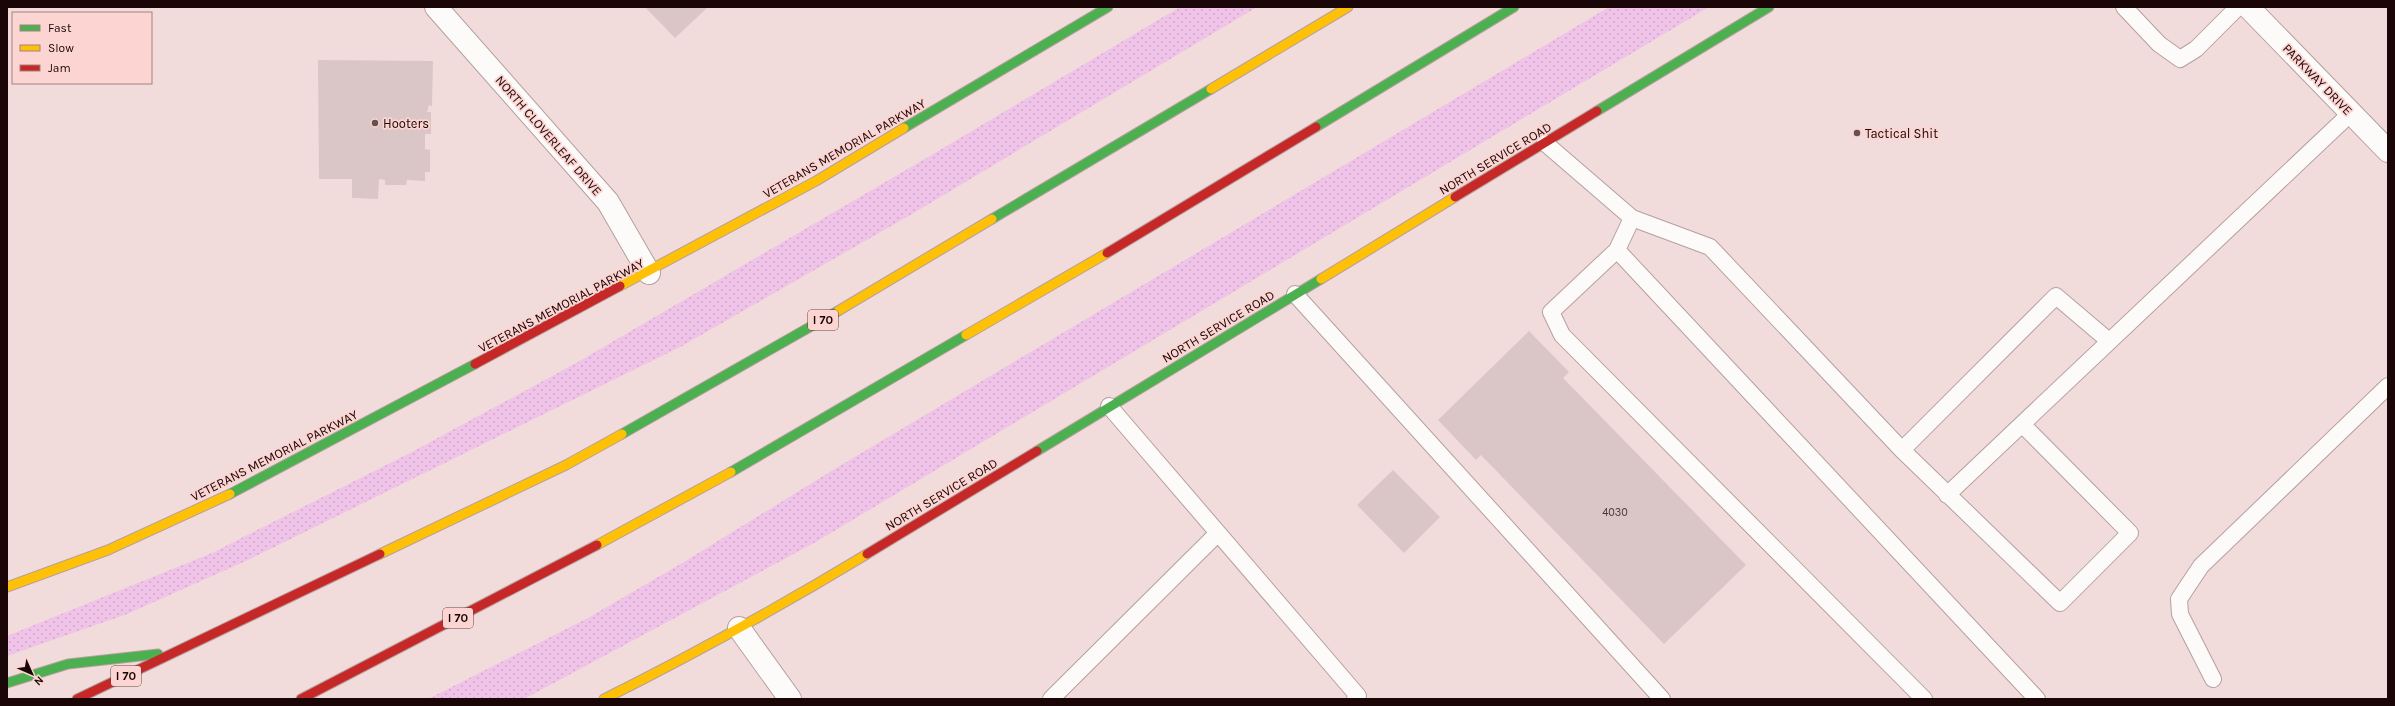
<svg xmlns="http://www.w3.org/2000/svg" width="2395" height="706" viewBox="0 0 2395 706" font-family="Karla,sans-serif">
	<defs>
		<pattern id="grass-dots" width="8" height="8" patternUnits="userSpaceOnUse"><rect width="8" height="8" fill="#f0c3e9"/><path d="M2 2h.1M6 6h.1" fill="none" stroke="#cda6c6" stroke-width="1.8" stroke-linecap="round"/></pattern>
	</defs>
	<rect width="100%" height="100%" fill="#f2dcdb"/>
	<path fill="url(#grass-dots)" d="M1180,7h77l-345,207 -230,132 -434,214 -121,54 -120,42v-20l205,-83 198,-100 168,-91 357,-209z
		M1609,7h100l-895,536 -290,156h-96l160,-81 96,-56 149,-92z"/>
	<path fill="#dac5c7" d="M645,7h63l-33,31z
		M318,60l115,1 -1,45 -3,-1 -2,7h4v22h-6v15l5,1v22h-5v9l-18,-1 -1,5h-21v-5l-6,-1 -1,20 -26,-1v-19h-33z
		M1529,331l40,41 -6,6 183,187 -82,79 -183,-189 -5,5 -38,-40z
		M1393,470l47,47 -36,36 -47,-48z"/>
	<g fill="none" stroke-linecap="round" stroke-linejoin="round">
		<defs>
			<path id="lane" d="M2124,7l35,37 21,15 16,-10 42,-42
				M1545,143l87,75 78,29 192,203 158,153 70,-70 -108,-109
				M1632,218l-15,32 -66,62 11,23 362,364
				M1617,250l420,449
				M1295,294l367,405
				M1109,406l249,290 -3,3
				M1902,450l154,-154 53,45
				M1947,495l404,-382
				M2213,679l-33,-65 -1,-15 22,-33 187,-180
				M1051,699l167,-166"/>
			<path id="street" d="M436,7l172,195 41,71
				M2248,7l140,144
				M739,628l51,71"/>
			<path id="fast" d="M1597,111l172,-104
				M1316,127l198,-120
				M904,128l204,-121
				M992,219l219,-130
				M622,434l216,-123
				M1037,451l284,-172
				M731,472l235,-137
				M230,494l245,-130
				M7,683l61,-19 90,-10"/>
			<path id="slow" d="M1211,89l137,-82
				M1321,279l134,-82
				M620,286l196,-105 88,-53
				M838,311l154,-92
				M966,335l141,-82
				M597,545l134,-73
				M380,554l186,-89 56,-31
				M7,587l101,-37 122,-56
				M604,699c90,-45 177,-93 263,-145"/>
			<path id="jam" d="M1455,197l142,-86
				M1107,253l209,-126
				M475,364l145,-78
				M867,554l170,-103
				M77,699l303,-145
				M301,699l296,-154"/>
		</defs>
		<use href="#lane" stroke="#b4a09e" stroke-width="18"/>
		<use href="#street" stroke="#b4a09e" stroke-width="24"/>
		<use href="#fast" stroke="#b4a09e" stroke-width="11"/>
		<use href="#slow" stroke="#b4a09e" stroke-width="11"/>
		<use href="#jam" stroke="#b4a09e" stroke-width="11"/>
		<use href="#lane" stroke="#fdfafa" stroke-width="16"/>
		<use href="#street" stroke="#fdfafa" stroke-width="22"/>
		<use href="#fast" stroke="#4caf50" stroke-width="9"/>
		<use href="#slow" stroke="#ffc107" stroke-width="9"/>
		<use href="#jam" stroke="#c62828" stroke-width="9"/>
	</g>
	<g fill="#665151" stroke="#fcd4d1" stroke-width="1.5">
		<circle cx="375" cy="123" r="4"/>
		<circle cx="1857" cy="133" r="4"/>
	</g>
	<g text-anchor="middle" stroke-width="3.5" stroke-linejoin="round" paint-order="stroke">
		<g font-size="11" fill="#4a3636">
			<text x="1615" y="516">4030</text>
		</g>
		<g fill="#fcd4d1" stroke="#5e4443" stroke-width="1">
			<rect x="808" y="310" width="30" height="20" rx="3"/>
			<rect x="443" y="608" width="30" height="20" rx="3"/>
			<rect x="111" y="666" width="30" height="20" rx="3"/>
		</g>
		<g font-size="12" font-weight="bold" fill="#1a0606">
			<text x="823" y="324">I 70</text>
			<text x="458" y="622">I 70</text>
			<text x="126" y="680">I 70</text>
		</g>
		<g font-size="13" fill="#1a0606" stroke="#fcd4d1">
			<text transform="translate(2318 79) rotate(46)" y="5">PARKWAY DRIVE</text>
			<text transform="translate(549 135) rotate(49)" y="5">NORTH CLOVERLEAF DRIVE</text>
			<text transform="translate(844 148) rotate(-30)" y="5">VETERANS MEMORIAL PARKWAY</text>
			<text transform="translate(1495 158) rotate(-31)" y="5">NORTH SERVICE ROAD</text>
			<text transform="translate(561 305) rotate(-28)" y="5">VETERANS MEMORIAL PARKWAY</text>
			<text transform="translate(1218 326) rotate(-31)" y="5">NORTH SERVICE ROAD</text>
			<text transform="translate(274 455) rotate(-27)" y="5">VETERANS MEMORIAL PARKWAY</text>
			<text transform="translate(941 494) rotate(-31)" y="5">NORTH SERVICE ROAD</text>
		</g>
		<g font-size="13" fill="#1a0606" stroke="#fcd4d1" text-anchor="start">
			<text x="383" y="128">Hooters</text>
			<text x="1865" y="138">Tactical Shit</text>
		</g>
	</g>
	<rect width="2395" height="706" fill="none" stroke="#1a0606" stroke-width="16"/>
	<rect x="12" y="12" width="140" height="72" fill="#fcd4d1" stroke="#a28280"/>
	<rect x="20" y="25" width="20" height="6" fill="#4caf50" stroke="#a28280"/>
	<text x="48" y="32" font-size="12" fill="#1a0606">Fast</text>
	<rect x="20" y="45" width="20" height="6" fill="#ffc107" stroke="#a28280"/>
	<text x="48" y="52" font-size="12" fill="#1a0606">Slow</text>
	<rect x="20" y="65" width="20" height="6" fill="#c62828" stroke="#a28280"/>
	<text x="48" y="72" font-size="12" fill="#1a0606">Jam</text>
	<g transform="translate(32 674) rotate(135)" stroke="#fcd4d1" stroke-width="3" paint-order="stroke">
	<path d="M0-3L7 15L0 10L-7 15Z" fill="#1a0606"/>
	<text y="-6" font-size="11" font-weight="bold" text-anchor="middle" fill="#1a0606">N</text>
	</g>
</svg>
